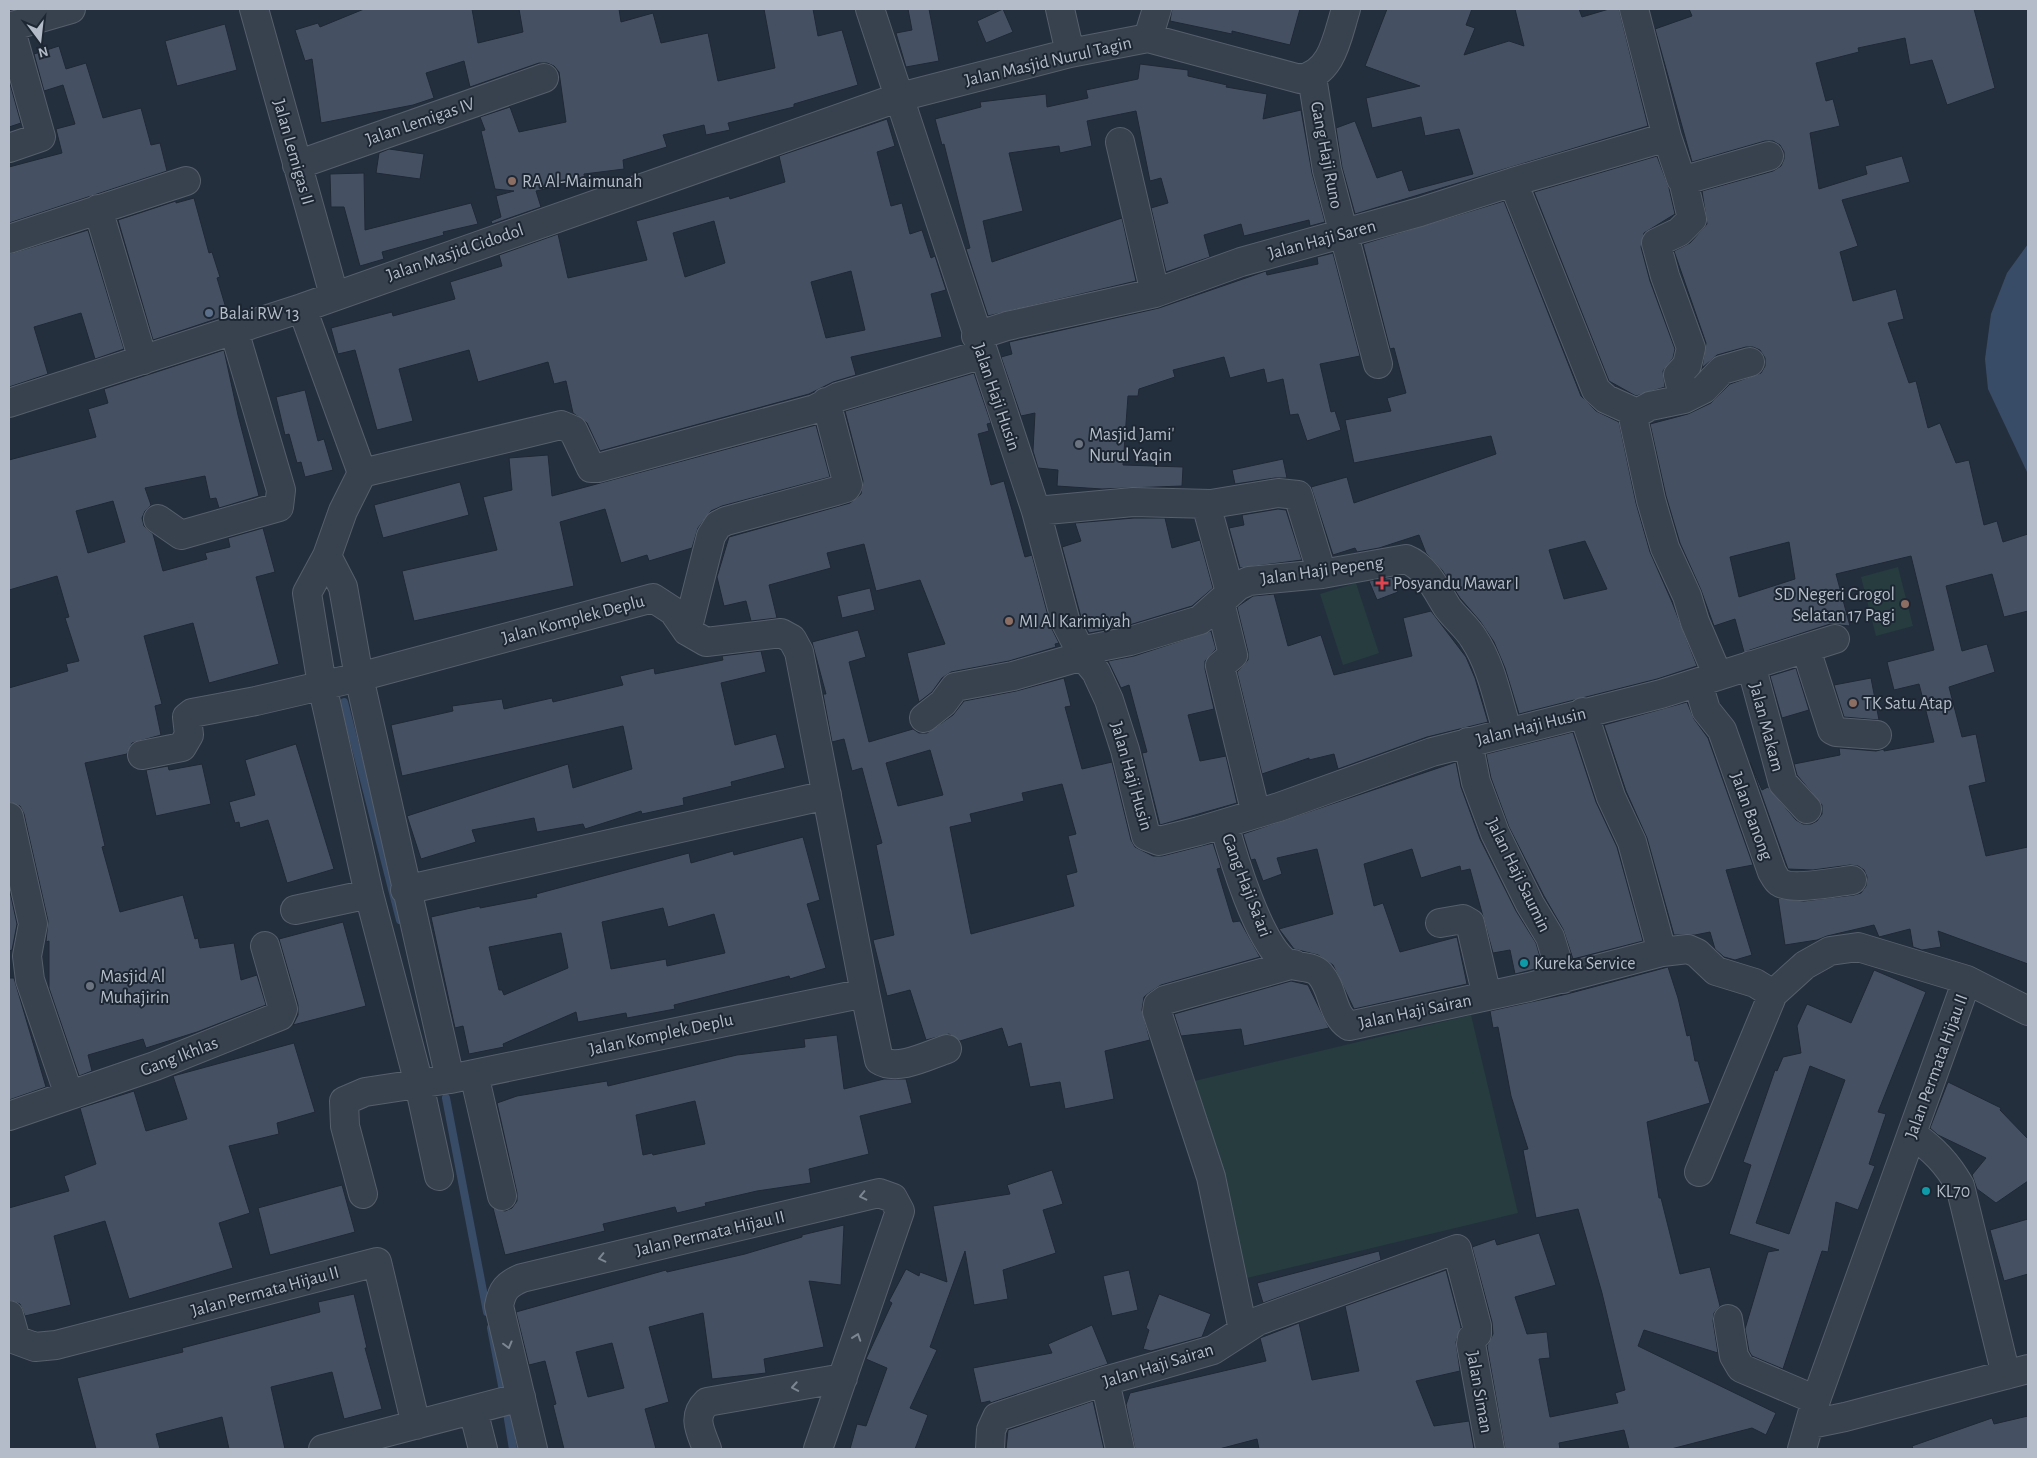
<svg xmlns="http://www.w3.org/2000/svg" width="2037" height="1458" viewBox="0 0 2037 1458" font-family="'Alegreya Sans',sans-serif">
	<rect width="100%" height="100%" fill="#242f3e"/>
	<path fill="#263c3f" d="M1898,567l15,59 -37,10 -15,-59z
		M1356,583l23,70 -36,12 -23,-71z
		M1471,1015l47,198 -288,69 -48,-198z"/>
	<path fill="#394c67" d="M2028,244v230l-40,-85 -3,-30 6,-45 16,-41z"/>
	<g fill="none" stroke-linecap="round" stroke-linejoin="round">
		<path stroke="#394c67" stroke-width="8" d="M344,702l56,218
			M446,1098l41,214
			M491,1328l13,68
			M506,1407l7,42"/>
	</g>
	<path fill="#455162" stroke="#1f2835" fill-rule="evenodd" d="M364,9h108l6,34 45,-11 -4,-23h100l2,13 32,-9 8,30 47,-10 10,48 57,-13 -11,-59h49l5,27 24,-6 16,55 -64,19v3l-66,16 2,7 -24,5 -2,-10 -41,10 4,12 -44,13 1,9 -40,5 1,6 -49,11 5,16 -49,17 -1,-3 10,-4 -5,-21 18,-5 -19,-2 -14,-58 4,-1 -5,-13 30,-10 9,25 47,-10 -7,-50 -5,-6 -7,-3h-8l-69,24 -6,-26 -38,12 8,25 -21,7 -92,18 -9,-64 -7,2 -10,-31 23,-7 2,4z
		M908,9h21l10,52 -33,6 -10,-34 16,-3z
		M1003,9l10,23 -27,11 -9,-22z
		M1172,9h128l-10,36 -58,-14v3l-62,-13z
		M1387,9h85l-6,16 9,3 -11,27 45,-14 15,5 -9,-37h64l3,8 27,-8h10l29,117 -293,88 -13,-47 -6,-39 19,-7 22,57 25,-8 7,21 64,-17 -14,-45 -34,7 -4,-19 -49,11 -6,-30 54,-12 -55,-20z
		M1689,9h285l21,79 -48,17 -15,-45 -22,5 -5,-27 -47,10 1,4 -43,11 10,38 7,-2 7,27 -30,7 9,56 48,-15 -2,-8 37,-10 8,26 -68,18 16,46 -18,6 13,49 43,-12 8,30 -16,4 21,60 7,-2 12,47 12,-5 16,40 13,-3 15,65 13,-4 6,21 25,-8v77l-24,6 -12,-43 -46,12 16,65 25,-7 8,28 -46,15 13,50 14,-3 10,48 -17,4 17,70 42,-9v117l-90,-33 3,16 -19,3 -9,-3 -3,-18 -31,8 -5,-12 -47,11 -10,4 -32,5 -7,-47 26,3 50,-6 7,-2 5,-7 1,-9 -3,-7 -6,-4 -8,-1 -37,5 -25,-1 -38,-107 12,28 6,-3 28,33 7,4h8l6,-3 5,-7v-9l-25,-30 -3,-11 46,-9 -1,-7 37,3 8,-2v2l50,-9 -15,-58 -25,6 -7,-28 47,-12 -23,-94 -75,18 14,52 -20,-2 -86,28 -9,-33 -21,7 -13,-36 -21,-47 -14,-47 -16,-72 38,-10 23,-11 19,-19 31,-11 4,-7v-8l-5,-8 -7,-3h-7l-29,8 -15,13 4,-25 -32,-92 16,-8 17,-19 -5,-33 71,-20 8,-5 3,-7v-7l-4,-7 -7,-4h-8l-73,21 -37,-133 37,-13zM1789,542l6,37 -56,18 -9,-40z
		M225,24l12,46 -60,16 -12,-45z
		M59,46l7,23 20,-6 17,55 38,-10 10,37 9,-2 7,28 -158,52v-56l53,-14 -6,-24 19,-5 -12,-39 -19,6 -10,-37z
		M1140,64l48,6v6l39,9 -1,2 41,7 -4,25 38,-9 11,63 13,49 -15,4 -1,-6 -65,16 -3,-12 -37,11 6,22 -44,15 -15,-64 17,-5 -7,-25 -11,3 -14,-70 -49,10 5,25 -32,7 -1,-7 -50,7 14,58 -40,10 9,41 130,-44 14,63 -148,35 -22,-67 4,-1 -26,-104 -2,1 -7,-26 46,-12 -1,-5 66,-8 1,13 41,-9 -2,-8 52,-11z
		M9,80l12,43 -12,4z
		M887,119l8,27 -18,6 14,54 11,-3 8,31 12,-4 9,28 4,-2 11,34 -15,4 11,43 -91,20 5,18 -23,7 -24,12 -209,57 -13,-28 -14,-10 -7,-32 -12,3 -6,-22 -70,20 -9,-32 -70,19 14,52 -36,9 -22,-80 -17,4 -7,-26 61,-16 1,4 62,-17 -5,-17 52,-16 -3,-11 59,-21 10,44 79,-18 -11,-39 93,-25 1,3 55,-17 -6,-26zM714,221l11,42 -40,14 -12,-44zM851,271l14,59 -39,8 -15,-56z
		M389,149l35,5 -4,25 -44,-6 3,-20z
		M1657,156l12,32 6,26 -31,19 -3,14 9,34 25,68 -2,9 -10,13 2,16 -29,9 -27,-15 -75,-189z
		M364,173l1,57 106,-27 7,21 -35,8 1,3 -62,17 2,7 -24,7 -16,-59h-13l-1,-33z
		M194,198l15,55 3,-1 8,25 -3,1 11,37 -75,25 -35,-120 58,-19v2z
		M1504,201l77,195 15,15 23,11 17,81 14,49 22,50 25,64 -40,13 -138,35 -14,-46 -11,-26 -14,-21 -20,-23 -18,-28 -16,-17 -7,-18 -40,13 -22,4 -2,-4 -22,7 -22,-68 36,-10 7,26 142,-49 -5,-18 -137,27 -9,-43 46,-9 -4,-13 19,-5 -12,-45 -4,1 -27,-105zM1585,541l22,48 -43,10 -15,-49z
		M88,230l36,119 -29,10 -14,-46 -47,14 14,47 -39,13v-133z
		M1333,253l27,103 -40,8 11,48 4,-1 6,19 -34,11 -9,-27 -8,1 -7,-36 -16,4 -3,-14 -34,9 -6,-21 -51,13 2,7 -36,12 -1,7h-10l-5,69 60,2 -1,19 -80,3 -45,-3 1,-16 -20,-2 -5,-17 2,-38 -14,3 -20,-59 11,-3 -3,-12 150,-34 107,-37 1,4 51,-11 -1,-7z
		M224,350l14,65 21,81 -40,12 -3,-10 -6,1 -5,-23 -60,12 6,17 -6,6 -3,7 2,8 9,8 10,37 44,-12 -2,-6 25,-6 -2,-9 35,-10 12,44 -19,5 23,87 -70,19 -16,-60 -49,13 18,68 -7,2 6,29 -29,8 -5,11 -42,9 20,83 -3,1 18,65 63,-17 12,44 3,-1 2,10 34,-5 7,37 16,-5 9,30 -69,27 -51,16 -3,-9 -55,16 4,16 -13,5 -30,-88v-47l-3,1 2,-21 -24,-107 -4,-8 -11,-4v-114l59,-17 -2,-7 13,-3 -14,-43 4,-1 -12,-41 -48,14v-130l87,-23 -8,-28 20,-6 -4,-14zM113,501l12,41 -37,11 -12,-42z
		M974,373l17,50 -4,1 2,7 -11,3 13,51 13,-4 21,76 7,-2 19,72 8,16 -4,1 1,3 -47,14 -58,11 -9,6 -10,14 -13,10 -12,-49 38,-9 -25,-64 -44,11 -12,-47 -37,9 4,15 -62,17 8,33 -26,3 -5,-20 -22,5 -7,-29 12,-40 121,-34 11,-9 2,-13 -18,-70z
		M305,390l13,51 6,-2 9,31 -28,7 -4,-15 -4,1 -8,-29 -4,1 -9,-38z
		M816,425l14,52 -108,29 -11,5 -13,17 -6,20 -43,13 -2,-6 -26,8 -16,-54 -45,13 14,64 -160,35 -12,-50 95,-21 -14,-53 29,-7 -3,-32 39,-3 4,41z
		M1283,459l4,19h-12l-40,6 -3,-14z
		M460,482l9,33 -86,23 -9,-33z
		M1278,509l8,1 16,50 -62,8 -11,-40 15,-3 -2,-10z
		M1134,518h31l7,30 28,-8 13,48 -21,18 -66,20 -37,7 -8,-16 -19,-70 19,-6 -6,-18z
		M1392,577l6,15 -21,8 -8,-19z
		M870,588l5,22 -33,8 -5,-22z
		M1274,594l14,52 33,-11 13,40 78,-19 -9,-38 28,-7 35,46 9,21 13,44 -61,15 -89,32 -4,-15 -25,6v-2l-47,16 -25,-102 11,-12v-8l-11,-45 16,-11z
		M858,630l8,27 -17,5 20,80 44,-13 6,4h8l26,-18 11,-14 52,-10 48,-13 7,28 -6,1 17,62 30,-7 19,78 4,7 18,9h9l51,-13 8,25 -4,1 16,53 7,-1 20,36 -99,28 -12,8 -5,4 -2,13 8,30 -45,11 9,48 -49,10 -5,-27 -30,5 -9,-44 -13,4 -6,-19 -42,13 -11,-7 -23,6 -16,-50 -23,6 -14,-56 21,-5 -18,-90 6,-2 -20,-75 -10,3 -8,-32 -12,3 -9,-48h3l-14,-52zM930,750l13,45 -45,11 -12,-43zM1062,784l14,50 -8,2 9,36 -11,3 8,31 -103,28 -21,-107 22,-5 -2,-8 54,-13 -2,-8z
		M1211,631l5,18 -11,12v8l9,40 -26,6 12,46 26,-5 11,47 -77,22 -18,-72 5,-1 -18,-67 -8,3 -13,-27 26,-5z
		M761,651l5,21 -45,11 14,62 41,-11 9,34 -54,14 1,4 -49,12 1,7 -42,9 -1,-3 -56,18 -2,-5 -46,8 -3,-14 -62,12 4,12 -55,17 -14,-43 161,-52 5,24 59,-19 -9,-43 -221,50 -11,-51 62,-14 -1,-5 50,-7 2,10 48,-11 1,4 70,-17 -3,-9 34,-8 1,6 68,-14 -1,-4z
		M1796,668l13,42 -27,8 -12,-42z
		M1871,678l8,42 -35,-3 -10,-32z
		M1687,702l7,17 14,19 45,127 -27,5 26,85 -17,5 -11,-3 -9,-8 -5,-17 -15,3h-21l-27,-97 -21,-47 -22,-66z
		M1573,732l23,70 21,45 26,94 -70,18 -10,-30 -19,-33 -35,-69 -18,-49 -5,-24z
		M296,744l38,125 -47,14 -19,-63 -28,8 -1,-6 -4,1 -6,-21 26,-7 -10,-35z
		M1456,762l5,25 19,52 36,72 20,32 7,24 -28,7 -5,-24 -17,3 -23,-84 -9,2 -1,-5 -39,12 -9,-29 -48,15 10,42 9,-3 17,49 57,-15 10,47 -113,25 -21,-44 -15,-10 -24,-6 -15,-20 54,-15 -16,-65 -40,9 5,16 -19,7 -8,-22 -4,1 -8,-26z
		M202,764l9,40 -55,12 -10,-46 22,-4 1,4z
		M803,837l17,63 -13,4 19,64 -36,11 -1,-3 -115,29 1,4 -48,9 -1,-5 -48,9 -2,-10 -73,32 1,3 -35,7 -6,-28 -8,2 -24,-111 49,-11v2l57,-11 -1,-3 153,-41 2,10 42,-12 1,4zM663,908l5,19 46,-13 11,39 -58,13 -1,-7 -55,10 -9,-47zM561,933l7,35 -64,27 -2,-5h-3l-10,-43z
		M9,887l8,37 -5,26 -3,1z
		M343,922l23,84 -73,19 5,-10v-10l-19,-66z
		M1668,967l10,31 9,38 3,-1 5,26h3l12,42 -63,19 12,76h2l19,76 30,-7 10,39 -6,7 -1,8 5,32 -74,-23 -6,16 138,67 -10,22 -14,-7 -81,21h-42l-5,-19 -65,13 1,6h-55l-18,-103 6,-12 -1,-12 -20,-75 23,-8 2,6 42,-12 17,52 -41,12 12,37 20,-2 3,26 -11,1 11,58 68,-14 -3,-10 10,-3 -23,-97 -24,-84 -42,9 -13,-68 5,-1 -17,-53 -13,-69 -5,1 -3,-17 77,-17z
		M1874,970l52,22 -48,120 8,2 -17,50 6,2 -17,44 -22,-8 -8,50 -6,-1 -39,118 -31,-13 -3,-5 -4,-22 23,-77 11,-2 -50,-16 22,-69 -8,-3 32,-92 2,1 6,-14 18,-4 -4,-27 10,-22 44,19zM1810,1066l35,14 -56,154 -33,-11z
		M9,978h5l32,109 -37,13z
		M1291,981l17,4 21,43 -85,18 -3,-17 -60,7 -7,-22z
		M837,1035l7,54 40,-10h22l6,24 -52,13 9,38 -60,15 2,14 -54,8 -52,12 1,3 -29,7 -2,-6 -72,17 2,7 -100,24 -12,-47 12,3 7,-3 5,-7v-8l-20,-90 20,-7 90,-15 1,5 129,-31 68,-8 -1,-8zM695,1101l10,43 -52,11 -1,-2 -9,2 -7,-40z
		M294,1043l21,69 -38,11 2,11 -50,12 21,67 -31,10 14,45 -104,31 -24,-78 -51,15 17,69 -46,11 -5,-12 -11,-4v-92l60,-17 -5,-15 32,-12 -16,-56 54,-17 12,40 41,-12 -14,-43z
		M1948,1082l53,26 -1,2 28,29v42l-32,22 -19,-14 -5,-14 14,-17 -48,-23 -8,-7z
		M1052,1170l11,34 -20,6 13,43 -53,17 5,29 -34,6 -9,-54 -35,96 7,3 -27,58 18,7 -13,34h-65l7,-25 9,2 21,-58 -21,-9 26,-56 -3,-2 17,-32 13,7 1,-4 27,10 -14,-76 77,-12 -3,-9z
		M342,1185l13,47 -85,23 -12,-47z
		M2028,1219v55l-24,7 -14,-51z
		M844,1225l-3,60 -32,-4 15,66 -60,12 2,14 -54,6 -9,-66 -54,14 20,75 -24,7 11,40h-92l-11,-44 3,-1 -11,-43 -16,4 -13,-53 150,-42 1,2 78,-18 57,-17v-2zM612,1343l12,45 -36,9 -12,-45z
		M1379,1251l2,9 -118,43 -6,-20z
		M1129,1270l9,40 -26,6 -9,-40z
		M1446,1270l15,57 -5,15 4,29 -44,10 18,45 35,-5 5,28h-215l-2,-10 -38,10h-84l-9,-44 4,-12 136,-32 -6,-23 39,-15 13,57 47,-9 -14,-65z
		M354,1294l13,54h-2l17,61 -38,10 -12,-47 -61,15 14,62h-56l-7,-32 -66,17 4,15h-64l-19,-71 106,-26 -1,-4 138,-36 -2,-10z
		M1159,1294l52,20 -9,23 -51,14 -8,-2 6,-19 -3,-2z
		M1092,1325l16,39 -118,39v-2l-9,2 -8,-35 79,-15 -4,-9z
		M1093,1401l11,48h-98l2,-19z
		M2028,1416v33h-115l-1,-3 80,-28 2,6z"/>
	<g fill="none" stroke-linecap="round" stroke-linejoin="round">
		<defs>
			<path id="minor" d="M254,9l80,286
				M870,9l166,502 30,112 17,33 13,16 13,28 16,50 21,86 13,5 40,-10 80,-24 153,-55 229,-58 174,-55
				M1060,9l10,44
				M1634,9l33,128 14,42 4,1 84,-24
				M9,27l62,-18
				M1148,38l9,-29
				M1312,77l15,93 51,194
				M1120,142l35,151
				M9,148l32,-11 -31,-110
				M297,165l247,-87
				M1683,180l9,39 -13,13 -23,11 9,33 26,72 -4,17 -9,10 6,24
				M1513,182l83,208 10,9 31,14
				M98,209l45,151
				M9,239l177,-58
				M976,336l31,-10 148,-33 86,-31 179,-50 93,-30 154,-45
				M9,403l293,-95 598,-211 170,-44 78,-15 152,41c33,-6 37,-42 46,-70
				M362,473l199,-48 12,5 18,38h7l217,-59 23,-12 145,-43
				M1206,504l24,88
				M1036,511l97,-9 78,2 67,-11 20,2 24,79
				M158,519l23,16 98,-28 2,-17 -47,-160
				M327,556l-20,37 15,92 47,209 50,190 20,92
				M1220,602l13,53 -13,11 36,148
				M687,631l24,-95 7,-11 8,-4 110,-30 10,-3 2,-3 -22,-83
				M1806,649l26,81 4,2 41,3
				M1080,651l50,-10 70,-21 38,-34 11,-5 73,-7 84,-15c20,8 30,30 41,48 8,11 20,20 27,32 18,27 24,63 34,94
				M1751,665l32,118 24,26
				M1718,676l-23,-54 -8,-26 -22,-48 -14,-48 -17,-78 3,-9 13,-7 34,-7 20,-10 18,-19 28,-8
				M1698,683l8,27 16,20 50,142c2,3 4,8 7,10 12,9 57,0 73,-2
				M1583,712l28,85 21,45 30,110
				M924,718l19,-15 12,-16 58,-11 70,-20
				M1468,742l8,40 19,51 35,71 20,33 13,42
				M142,755l40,-8 7,-12 -2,-18 5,-4 64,-12 103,-24 -16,-90 -16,-31 16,-45 19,-38 -60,-165
				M9,817l24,107 -6,32 3,24 39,115
				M1224,824c9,33 34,117 61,138 9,7 26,2 35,12 14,16 11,40 29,52l180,-39 133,-35 26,-3 9,4 19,18 39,12 18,11
				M405,890l422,-95
				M295,910l74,-16
				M1440,923l23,-4 7,4 17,73
				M865,993l14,67c18,12 50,-5 68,-11
				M474,1074l28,122
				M9,1116l146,-50 125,-50 3,-7 -18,-63
				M1912,1134c21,15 35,29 48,52l46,189
				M1699,1172l74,-178 32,-29 25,-14 28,-4 109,33 61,31
				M363,1194l-18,-68 -1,-25 21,-9 85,-13 415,-86 -66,-341 -7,-13 -11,-6 -75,9 -19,-11 -14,-20 -20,-13 -294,79 91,402
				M9,1315l7,25 19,7 21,-2 321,-83 39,163
				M1728,1319l6,37 7,12 75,32
				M1243,1330l-32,-153 -54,-165 1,-7 7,-5 129,-36
				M1105,1381l15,68
				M473,1410l10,39
				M1811,1424l34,-7 183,-48
				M323,1449l198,-52
				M533,1449l-34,-143c3,-16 8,-22 23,-28l357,-85 14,5 7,13 -82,238
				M707,1449c-6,-17 -16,-32 0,-47l136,-24
				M990,1449l1,-19 6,-13 108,-36 108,-31 45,-29 199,-72 20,77v8l-5,4 -1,6 19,105
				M1802,1449l14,-49 151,-420"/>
		</defs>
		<use href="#minor" stroke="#565f6c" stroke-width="30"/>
		<use href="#minor" stroke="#38414e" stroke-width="28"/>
	</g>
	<defs><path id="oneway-chevron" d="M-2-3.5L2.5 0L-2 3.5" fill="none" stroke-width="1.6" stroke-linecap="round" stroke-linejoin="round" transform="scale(1.25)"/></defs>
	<g stroke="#7c8592">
		<use href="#oneway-chevron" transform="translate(863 1196) rotate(167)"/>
		<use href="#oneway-chevron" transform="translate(602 1258) rotate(167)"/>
		<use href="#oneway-chevron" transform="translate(857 1337) rotate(-71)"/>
		<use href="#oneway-chevron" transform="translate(508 1345) rotate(75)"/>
		<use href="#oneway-chevron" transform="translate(795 1387) rotate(170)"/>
	</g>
	<g fill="#8d6e63" stroke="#1d2633" stroke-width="2">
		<circle cx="512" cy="181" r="5"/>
		<circle cx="1905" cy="604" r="5"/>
		<circle cx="1009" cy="621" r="5"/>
		<circle cx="1853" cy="703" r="5"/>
	</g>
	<circle fill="#5c6f8a" stroke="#1d2633" stroke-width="2" cx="209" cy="313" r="5"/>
	<g fill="#6b7280" stroke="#1d2633" stroke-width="2">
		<circle cx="1079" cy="444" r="5"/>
		<circle cx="90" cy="986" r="5"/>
	</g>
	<path fill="#e0444e" stroke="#1d2633" stroke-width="2" d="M1379.5 575.5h5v5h5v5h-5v5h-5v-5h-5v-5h5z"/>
	<g fill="#0f9aa8" stroke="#1d2633" stroke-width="2">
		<circle cx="1524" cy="963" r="5"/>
		<circle cx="1926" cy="1191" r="5"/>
	</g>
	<g text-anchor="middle" stroke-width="4" stroke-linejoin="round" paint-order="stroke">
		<g font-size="18" fill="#b4bcc9" stroke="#1d2633">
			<text transform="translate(1048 61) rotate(-13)" y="6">Jalan Masjid Nurul Tagin</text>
			<text transform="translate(420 121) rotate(-19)" y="6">Jalan Lemigas IV</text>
			<text transform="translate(294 152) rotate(74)" y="6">Jalan Lemigas II</text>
			<text transform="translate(1327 155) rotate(79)" y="6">Gang Haji Runo</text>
			<text transform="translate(1322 239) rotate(-15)" y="6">Jalan Haji Saren</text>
			<text transform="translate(455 252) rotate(-19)" y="6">Jalan Masjid Cidodol</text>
			<text transform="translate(997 397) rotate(71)" y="6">Jalan Haji Husin</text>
			<text transform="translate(1322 570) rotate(-8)" y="6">Jalan Haji Pepeng</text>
			<text transform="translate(573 619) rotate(-15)" y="6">Jalan Komplek Deplu</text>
			<text transform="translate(1531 726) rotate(-14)" y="6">Jalan Haji Husin</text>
			<text transform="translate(1767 727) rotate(75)" y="6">Jalan Makam</text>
			<text transform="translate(1132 776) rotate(74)" y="6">Jalan Haji Husin</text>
			<text transform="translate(1752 816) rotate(70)" y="6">Jalan Banong</text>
			<text transform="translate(1519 875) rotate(64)" y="6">Jalan Haji Saumin</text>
			<text transform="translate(1247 885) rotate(69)" y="6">Gang Haji Sa'ari</text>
			<text transform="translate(1415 1011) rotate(-12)" y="6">Jalan Haji Sairan</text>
			<text transform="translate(661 1034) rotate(-12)" y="6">Jalan Komplek Deplu</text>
			<text transform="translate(179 1056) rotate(-21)" y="6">Gang Ikhlas</text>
			<text transform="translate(1936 1066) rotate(-70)" y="6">Jalan Permata Hijau II</text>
			<text transform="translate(710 1233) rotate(-13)" y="6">Jalan Permata Hijau II</text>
			<text transform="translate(265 1291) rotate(-15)" y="6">Jalan Permata Hijau II</text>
			<text transform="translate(1158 1365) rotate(-17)" y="6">Jalan Haji Sairan</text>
			<text transform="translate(1480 1392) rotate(80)" y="6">Jalan Siman</text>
		</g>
		<g font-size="18" fill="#b4bcc9" stroke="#1d2633" text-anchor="start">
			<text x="522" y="187">RA Al-Maimunah</text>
			<text x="219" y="319">Balai RW 13</text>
			<text x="1089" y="440">Masjid Jami'<tspan x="1089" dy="21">Nurul Yaqin</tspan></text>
			<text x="1393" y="589">Posyandu Mawar I</text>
			<text x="1895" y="600" text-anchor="end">SD Negeri Grogol<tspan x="1895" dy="21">Selatan 17 Pagi</tspan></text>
			<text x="1019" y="627">MI Al Karimiyah</text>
			<text x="1863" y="709">TK Satu Atap</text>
			<text x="1534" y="969">Kureka Service</text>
			<text x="100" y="982">Masjid Al<tspan x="100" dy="21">Muhajirin</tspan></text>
			<text x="1936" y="1197">KL70</text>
		</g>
	</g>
	<rect width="2037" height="1458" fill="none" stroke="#b4bcc9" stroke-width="20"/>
	<g transform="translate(40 40) rotate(165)" stroke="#1d2633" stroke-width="4" paint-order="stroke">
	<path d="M0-4L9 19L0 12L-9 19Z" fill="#b4bcc9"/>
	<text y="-8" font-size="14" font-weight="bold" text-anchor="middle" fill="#b4bcc9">N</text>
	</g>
</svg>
